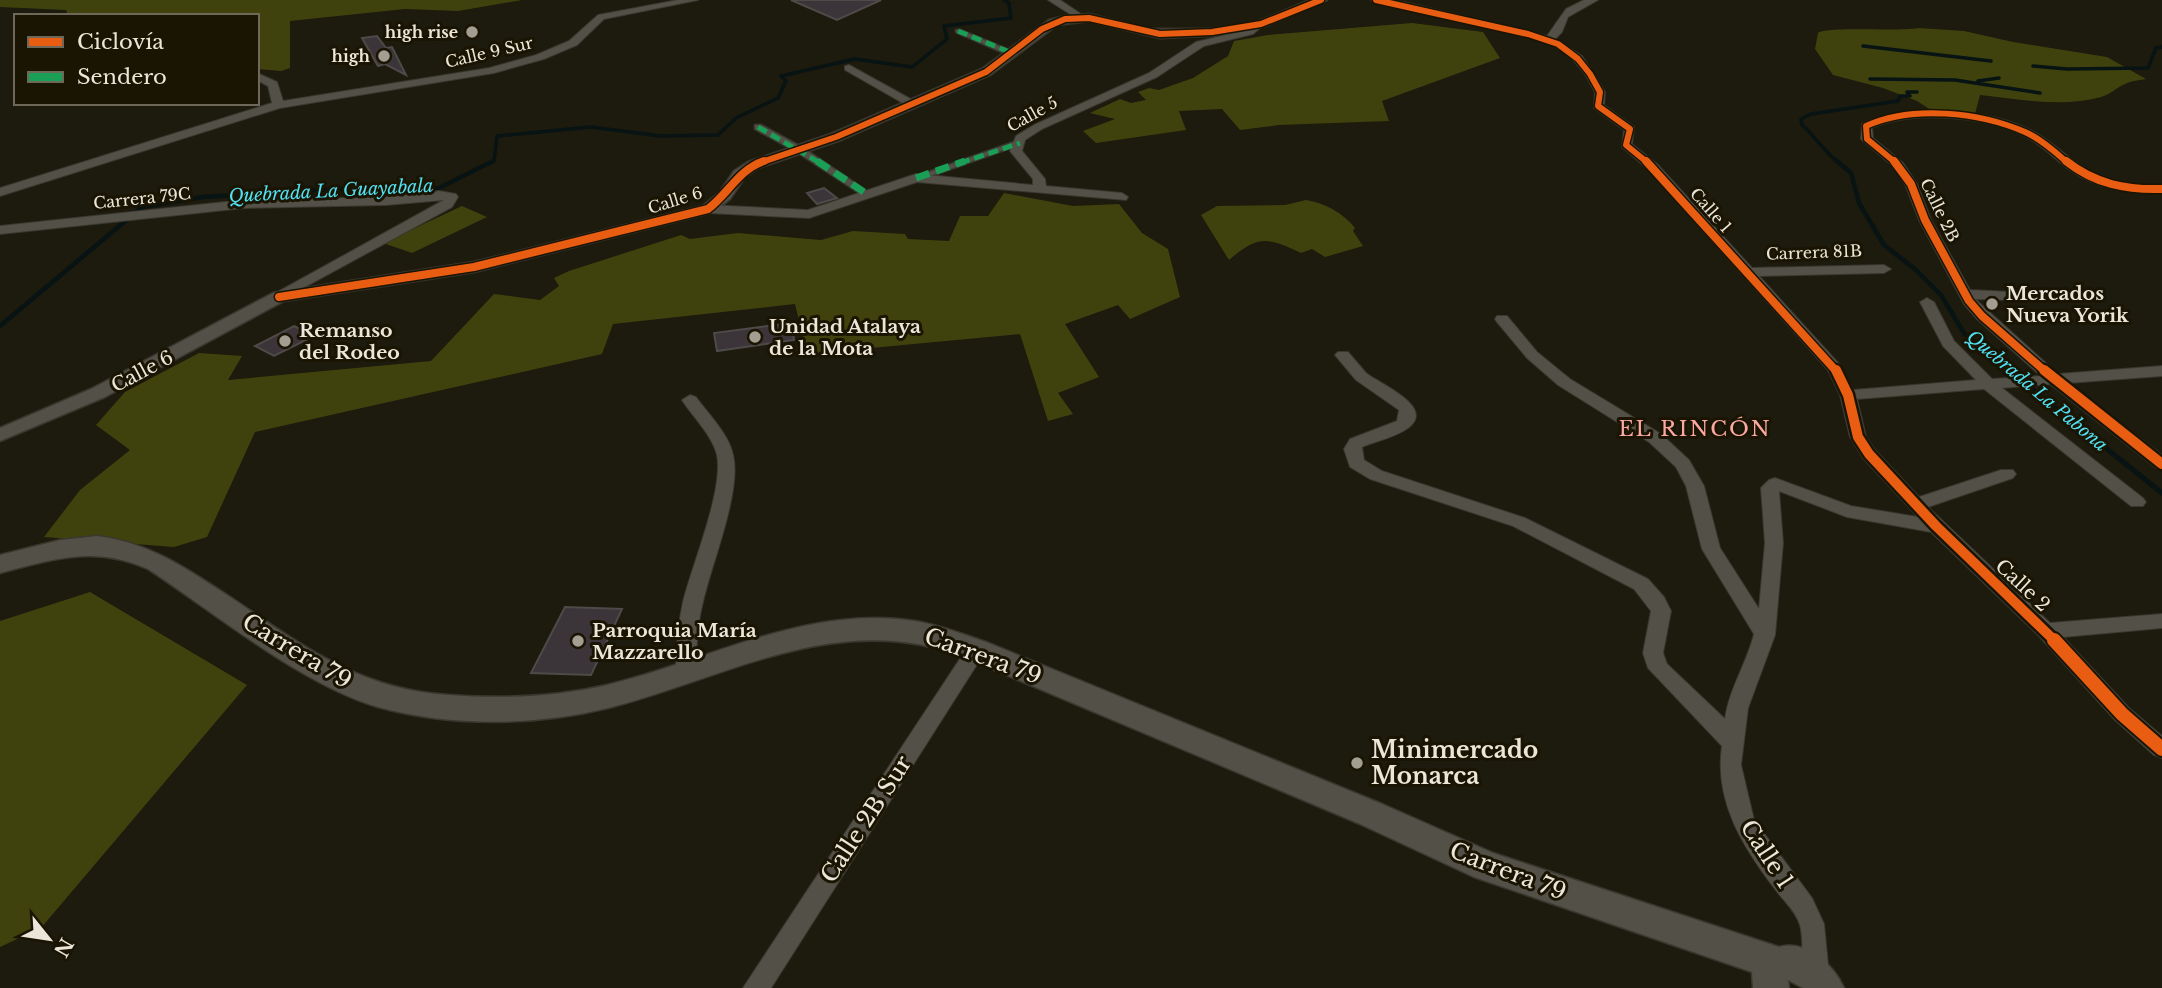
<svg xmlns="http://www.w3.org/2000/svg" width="2162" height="988" viewBox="0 0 2162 988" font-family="'Libre Baskerville',serif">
	<rect width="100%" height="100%" fill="#1d1a0e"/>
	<path fill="#40420d" d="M0,0h522l-64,11 -53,-2 -115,12v47l-9,3 -24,-2v-53h-189l-2,-6 -66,-3z
		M1412,23l71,9 17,26 -118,43 7,20 -110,4 -39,5 -18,-21 -43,2 7,19 -90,13 -13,-12 32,-12 -25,-6 30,-14 11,4 15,-3 -8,-8 11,-4 10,2 34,-12 35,-22 6,-15 34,-6z
		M1919,28l45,3 49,11 94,15 39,22c-6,1 -15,2 -21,5 -9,4 -14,10 -24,13 -39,11 -82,2 -121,-2l-5,19 -41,-2 -17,-11 -34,-13 -50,-13 -18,-26 3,-16c9,-7 80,-1 101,-5z
		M1004,193l69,13 46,-2 23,29 26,16 12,48 -50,22 -12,-14 -53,19 34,53 -41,16 15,21 -25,7 -28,-87 -213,20 -12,-50 -182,20 -11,30 -347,78 -48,105 -33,10 -130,-10 36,-47 50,-40 -34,-25 29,-33 74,-39 43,3 -14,24 203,-19 63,-67 46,6 19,-14 -5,-8 15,-7 112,-36 9,4 48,-6 83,7 32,-9 52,3 3,5 41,2 11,-25h28z
		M1306,200c19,3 37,13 49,28l-2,3 10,15 -38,11 -13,-8 -11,4c-33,-16 -43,-18 -72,7l-28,-45 16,-9 68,-1z
		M462,206l25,11 -75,36 -29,-10z
		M90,592l157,93 -206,243 -41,19v-326z"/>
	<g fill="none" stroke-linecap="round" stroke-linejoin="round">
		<path stroke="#081313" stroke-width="3.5" d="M1863,46l128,15
			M2033,66l34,3 81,-1 8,-20 6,-1
			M1870,79l85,1 85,13
			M1978,81l21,-3
			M490,163l4,-2 3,-25 94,-9 69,9 58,-1 18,-17 42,-20 8,-17 -5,-5 74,-17 57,8 35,-28 -3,-13 67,-8 -2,-15 -5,-3
			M1839,163c-15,-11 -23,-26 -37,-38l-1,-6 10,-5 87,-13 2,-5h10l-3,-4h10"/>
		<path stroke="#081313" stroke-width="4.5" d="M1837,161l14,12 8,30 25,42 32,25 25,25 23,38 46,39
			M0,326l142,-119 61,-10 136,-8 100,-1 54,-27"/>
		<path stroke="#081313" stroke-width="5" d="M2008,370l154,123"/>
	</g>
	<path fill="#3b3539" stroke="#4d4a48" stroke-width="2" d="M791,0h90l-44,20z
		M377,36l9,12 6,-1 14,28 -21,-11 -7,2 -16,-28z
		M824,188l13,10 -20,6 -10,-11z
		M792,323l2,17 -77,11 -3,-18z
		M294,326l20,10 -40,20 -19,-10z
		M565,607l57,2 -31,66 -60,-2z"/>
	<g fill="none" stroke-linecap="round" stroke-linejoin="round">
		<defs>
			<path id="pedestrian" d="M956,30h4l56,23 -7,2 -53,-23z
				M755,125h6l42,23 68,46 -7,2 -67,-44 -42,-23z
				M1017,141l7,2 -105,37 -7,-2z"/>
			<path id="minor" d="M678,0h20l-94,19 -27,26 -33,14 -50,14 -214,35 -280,88v-8l272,-85 -4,-17 -11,-6v-7l20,9 6,19 206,-33 47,-13 33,-14 29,-26z
				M1048,0h12l21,14 -8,2z
				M1371,0l33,2 143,34 19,-27 18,-9h14l-30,17 -6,15 -7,7 27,17 23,36 -1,13 30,22 -2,17 26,21 94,103 132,-3 7,4 -7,4 -125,3 81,89 13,25 123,-10 -33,-34 -23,-44 7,-4 7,4 20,39 38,38 49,-3 -64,-57 -13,-15 -45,-84 -14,-36 -10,-16 -34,-29 1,-15c46,-21 129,-16 174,9 14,8 26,19 39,29 26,20 55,24 87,23v8c-32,0 -65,-3 -92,-23 -14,-10 -26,-23 -42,-32 -38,-22 -116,-28 -156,-10l1,10 30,25 14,21 14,36 39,70 42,2 7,4 -7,4 -37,-1 83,75 104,-8v10l-94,7 94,72v15l-6,-2 -106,-84 -48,4 141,110 3,4 -3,4h-12l-147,-117 -127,10 9,38 9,13 44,47 82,-27h12l3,4 -3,4 -85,29 122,116 112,-9v14l-99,9 66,71 33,28v22l-8,-3 -39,-35 -76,-84 -108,-104 -84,-15 -68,-26 4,52 -8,92 -27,73 -7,57 13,55 58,78 12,26 5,51 -4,9 -9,3 -9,-3c-8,-19 -2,-40 -7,-59 -4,-14 -17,-25 -25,-36 -32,-42 -61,-88 -53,-143l-74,-78 -5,-15 8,-42 -17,-22 -121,-63 -143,-47 -20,-12 -6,-18 6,-10 47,-18 2,-11 -43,-30 -21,-25 3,-3h10c6,7 12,14 18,21 12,10 71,34 42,55 -12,9 -32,13 -46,19l2,13 18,11 143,47 123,61 16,18 7,14 -8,42 4,11 58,55c4,-30 22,-56 29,-85l-52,-85 -16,-63 -10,-19 -27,-25 -91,-57 -31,-27 -30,-36 -2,-3 2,-3h10l30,36 33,27 91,55 28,26 15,26 16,62 39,61 6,-66 -4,-55 8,-8 6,-2 76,28 67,11 -55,-59 -13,-21 -10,-42 -12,-25 -178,-199 -28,-24 2,-17 -30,-22 1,-16 -10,-18 -15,-18 -15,-10 -28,-10z
				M1257,22l8,2 -12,10 -49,12 -47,31 -115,52 -17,11 -3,11 23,28 1,7 76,7 6,4 -2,3 -209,-18 -108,36 -101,-5 -6,-4 6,-4 100,5 108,-36 117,11v-6l-23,-28 6,-15 18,-11 115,-52 47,-31 51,-12z
				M849,65l67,37 2,2 -10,2 -63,-36v-4z
				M439,191l17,3 2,3 -6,10 -173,94 -7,-4 2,-3 170,-94 -58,5 -142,3 -244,26v-8l244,-26 142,-3z
				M690,395l6,2c12,17 33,37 37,58 9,36 -22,110 -30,147 -6,23 -7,47 -7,70l-3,6 -7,2 -7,-2 -3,-6c0,-23 2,-47 7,-70 9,-37 41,-112 34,-147 -5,-20 -24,-38 -35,-55z
				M976,642l7,3 3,5 -3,5 -212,333h-28l226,-343z"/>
			<path id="tertiary" d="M1310,0h17l-62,26 -40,9 -65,3 -71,-17 -32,4 -67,50 -149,65 -83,28 -13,9 -15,22 -17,13 -239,60 -190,29 -179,96 -105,44v-13l91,-39 182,-96 201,-31 229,-56 16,-13 15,-22 14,-9 83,-28 151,-65 67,-49 16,-4 24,-2 59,15h64l45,-7z"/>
			<path id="secondary" d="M97,536c49,6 84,29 124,55 76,50 133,98 228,104 53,4 106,2 158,-10 101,-24 201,-81 308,-64 24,4 48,13 71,21l396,162 111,49 286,94c27,-8 55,18 65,41h-41l-15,-8 1,8h-36l-1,-16 -278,-95 -114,-53 -394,-166c-126,-50 -237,19 -358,50 -73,18 -157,19 -230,-1 -76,-22 -163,-94 -230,-138 -54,-24 -94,-10 -148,4v-18l60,-15z"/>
		</defs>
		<use href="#pedestrian" stroke="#39372e" stroke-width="3"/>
		<use href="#minor" stroke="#39372e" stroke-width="2"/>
		<use href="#tertiary" stroke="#39372e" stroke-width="3"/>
		<use href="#secondary" stroke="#39372e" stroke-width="3"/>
		<use href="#pedestrian" fill="#535047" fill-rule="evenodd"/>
		<use href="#minor" fill="#535047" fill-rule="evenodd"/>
		<use href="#tertiary" fill="#535047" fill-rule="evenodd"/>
		<use href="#secondary" fill="#535047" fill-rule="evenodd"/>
		<path stroke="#1a9f57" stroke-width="5" stroke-dasharray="10 5" stroke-linecap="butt" d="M958,31l54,22
			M758,127l62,36
			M960,163l60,-20"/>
		<path stroke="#1a9f57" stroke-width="7" stroke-dasharray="14 7" stroke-linecap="butt" d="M817,161l50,33
			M916,178l49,-17"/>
		<defs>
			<path id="cycleway-far3" d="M1376,0l152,34 30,10 20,15 12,15 10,18 -2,14 32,23 -4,16 22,18
				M759,163l77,-26 150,-65 56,-43 23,-10 24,-1 71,16 52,-2 49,-8 60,-24
				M1896,163l-29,-24 -1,-13c46,-21 113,-14 159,6 16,7 30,20 43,31"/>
			<path id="cycleway-far2" d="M1646,161l191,211
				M1894,161l17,23 14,36 44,81 13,15 64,56
				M2066,161c29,23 60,29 96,28
				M279,297l195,-30 234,-58c21,-16 30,-39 56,-48"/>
			<path id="cycleway-far1" d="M1836,370l12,25 10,42 11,17 67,72 120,116
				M2044,370l118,94"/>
			<path id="cycleway" d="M2054,640l68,74 40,35"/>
		</defs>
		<use href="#cycleway-far3" stroke="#1a1402" stroke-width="9"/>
		<use href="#cycleway-far2" stroke="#1a1402" stroke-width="11"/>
		<use href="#cycleway-far1" stroke="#1a1402" stroke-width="15"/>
		<use href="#cycleway" stroke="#1a1402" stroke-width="18"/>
		<use href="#cycleway-far3" stroke="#e95d12" stroke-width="6"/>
		<use href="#cycleway-far2" stroke="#e95d12" stroke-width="8"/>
		<use href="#cycleway-far1" stroke="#e95d12" stroke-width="10"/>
		<use href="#cycleway" stroke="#e95d12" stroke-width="14"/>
	</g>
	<g fill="#a29f92" stroke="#1a1402" stroke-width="2.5">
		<circle cx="472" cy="32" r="7"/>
		<circle cx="384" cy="56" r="7"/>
		<circle cx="1992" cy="304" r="7"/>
		<circle cx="755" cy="337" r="7"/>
		<circle cx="285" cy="341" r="7"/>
		<circle cx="578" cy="641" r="7"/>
		<circle cx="1357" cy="763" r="7"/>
	</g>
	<g text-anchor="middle" stroke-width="6" stroke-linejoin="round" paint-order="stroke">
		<g font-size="16" font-weight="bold" fill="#eae6d9" stroke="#1a1402" text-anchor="end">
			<text x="458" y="38">high rise</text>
			<text x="370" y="62">high</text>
		</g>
		<g font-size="16" fill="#eae6d9" stroke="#1a1402">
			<text transform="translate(489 52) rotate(-13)" y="6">Calle 9 Sur</text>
			<text transform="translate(1032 114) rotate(-29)" y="6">Calle 5</text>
			<text transform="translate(142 198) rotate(-6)" y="6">Carrera 79C</text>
			<text transform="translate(675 200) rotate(-17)" y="6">Calle 6</text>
			<text transform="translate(1711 210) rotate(49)" y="6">Calle 1</text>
			<text transform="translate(1940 210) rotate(64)" y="6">Calle 2B</text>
			<text transform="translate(1814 252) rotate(-2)" y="6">Carrera 81B</text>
		</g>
		<g font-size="18" font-style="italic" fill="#51e0f4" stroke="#1a1402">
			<text transform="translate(331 191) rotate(-3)" y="6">Quebrada La Guayabala</text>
			<text transform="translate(2037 391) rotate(40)" y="6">Quebrada La Pabona</text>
		</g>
		<g font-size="19" font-weight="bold" fill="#eae6d9" stroke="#1a1402" text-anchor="start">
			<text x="2006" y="300">Mercados<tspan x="2006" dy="22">Nueva Yorik</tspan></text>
			<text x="769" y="333">Unidad Atalaya<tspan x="769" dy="22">de la Mota</tspan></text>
			<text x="299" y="337">Remanso<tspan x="299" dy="22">del Rodeo</tspan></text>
			<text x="592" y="637">Parroquia María<tspan x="592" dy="22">Mazzarello</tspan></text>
		</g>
		<g font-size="19" fill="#eae6d9" stroke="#1a1402">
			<text transform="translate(142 371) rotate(-28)" y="7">Calle 6</text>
			<text transform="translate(2023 585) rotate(43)" y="7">Calle 2</text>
		</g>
		<g font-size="21" letter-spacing="2" fill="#fba7a2" stroke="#1a1402">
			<text x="1695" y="436">EL RINCÓN</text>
		</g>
		<g font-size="23" fill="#eae6d9" stroke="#1a1402">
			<text transform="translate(297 651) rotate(31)" y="8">Carrera 79</text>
			<text transform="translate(983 656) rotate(20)" y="8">Carrera 79</text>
			<text transform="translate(866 819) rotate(-57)" y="8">Calle 2B Sur</text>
			<text transform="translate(1767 854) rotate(57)" y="8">Calle 1</text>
			<text transform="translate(1508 871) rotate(21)" y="8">Carrera 79</text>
		</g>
		<g font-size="23" font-weight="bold" fill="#eae6d9" stroke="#1a1402" text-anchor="start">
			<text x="1371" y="758">Minimercado<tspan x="1371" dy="26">Monarca</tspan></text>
		</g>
	</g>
	<rect x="14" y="14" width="245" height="91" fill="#1a1402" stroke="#6d6858" stroke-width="2"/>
	<rect x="28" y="37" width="35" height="10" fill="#e95d12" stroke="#6d6858" stroke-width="2"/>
	<text x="77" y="49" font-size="21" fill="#eae6d9">Ciclovía</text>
	<rect x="28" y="72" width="35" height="10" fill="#1a9f57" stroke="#6d6858" stroke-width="2"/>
	<text x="77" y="84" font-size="21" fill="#eae6d9">Sendero</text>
	<g transform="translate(49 939) rotate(120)" stroke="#1a1402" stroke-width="5" paint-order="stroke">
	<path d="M0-5L12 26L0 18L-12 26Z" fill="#eae6d9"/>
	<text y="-10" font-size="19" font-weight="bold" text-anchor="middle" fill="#eae6d9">N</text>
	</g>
</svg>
